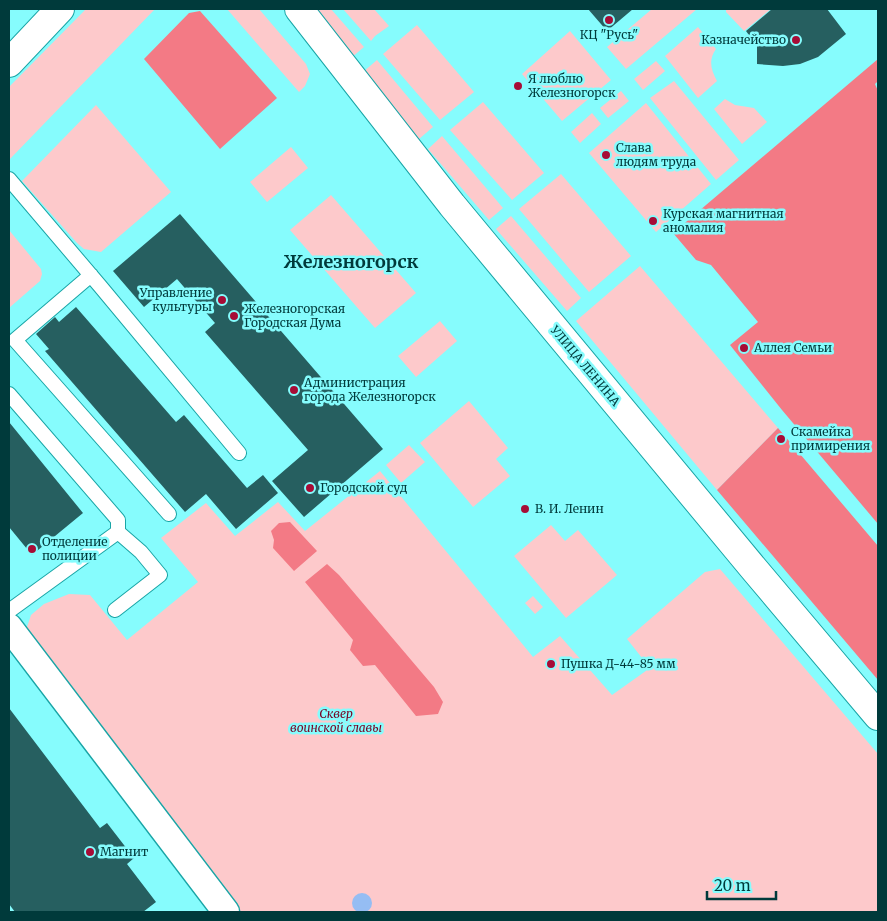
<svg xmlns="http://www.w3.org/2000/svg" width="887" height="921" viewBox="0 0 887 921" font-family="Merriweather,serif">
	<rect width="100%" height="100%" fill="#86fcfd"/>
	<path fill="#fdc9cb" d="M86,9h69l-146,151v-73z
		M227,9h32l47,55 4,10 -5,12 -6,6z
		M309,9h22l33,38 -13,11z
		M343,9h31l15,17 -14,10 -4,5z
		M652,9h45l-71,60 -19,-22z
		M726,9h45l-27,22 -18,-19z
		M417,25l57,67 -34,28 -57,-66z
		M698,27l18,22c-8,11 -5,21 1,32l-19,17 -33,-42z
		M570,31l41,49 -49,41 -40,-47z
		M377,60l56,67 -14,12 -56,-67z
		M656,61l9,10 -22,19 -9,-11z
		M674,81l65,79 -23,20 -66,-82z
		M621,91l8,10 -21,17 -8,-10z
		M725,99l10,6 19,3 13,14 -25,22 -28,-35z
		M483,102l61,71 -32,27 -62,-70z
		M646,103l65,81 -55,48 -67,-79z
		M96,105l75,87 -70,60 -17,-3 -7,-6 -55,-62z
		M592,113l9,11 -21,19 -9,-11z
		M442,136l61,72 -14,12 -61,-71z
		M291,147l17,21 -41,34 -17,-20z
		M561,174l70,82 -42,36 -70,-83z
		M331,195l85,98 -41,35 -85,-98z
		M511,216l70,82 -14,13 -71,-82z
		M9,230l32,39 1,5 -2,7 -31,27z
		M640,266l138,162 -61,62 -141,-169z
		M440,321l17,20 -41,36 -18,-21z
		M469,401l39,47 -12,11 14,17 -37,31 -53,-64z
		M409,445l16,17 -24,21 -15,-18z
		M380,471l153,186 27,-21 52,59 38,-27 -23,-29 78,-67 15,-3 158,185v158h-638l-214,-282 5,-15 13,-11 25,-10 21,1 37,45 71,-58 -37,-44 45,-35 29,33 43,-34 27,29z
		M551,525l14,16 13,-11 39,45 -51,43 -52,-62z
		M533,596l10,11 -8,7 -10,-11z"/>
	<path fill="#f37a85" d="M200,11l77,87 -57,51 -76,-90 45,-46z
		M878,59v22l-3,3 3,7v433l-96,-114 -52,-65 28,-23 -47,-57 -15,-5 -23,-27z
		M778,428l100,118v134l-161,-190z
		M290,522l27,29 -23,20 -21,-23 1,-8 -3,-9 8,-8z
		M327,564l12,11 95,112 9,15 -5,12 -22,2 -41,-51 -12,1 -13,-16 3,-10 -48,-58z"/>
	<path fill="#95bdf3" d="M352 903a10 10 0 1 1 20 0a10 10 0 1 1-20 0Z"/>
	<path fill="#265f60" d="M588,9h45l-26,22z
		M772,9h55l19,25 -28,23 -18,7 -17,2 -26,-2v-18l-11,-15z
		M180,214l203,235 -79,68 -32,-36 36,-31 -103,-118 10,-9 -38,-44 -33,28 -31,-36z
		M76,307l100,115 8,-7 63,73 16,-13 15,18 -42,36 -30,-35 -21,18 -140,-161 4,-2 -13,-15 19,-17 4,5z
		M9,422l74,91 -51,42 -23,-28z
		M9,708l91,120 7,-5 27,35 -7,6 29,38 -13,10h-128l-6,-8z"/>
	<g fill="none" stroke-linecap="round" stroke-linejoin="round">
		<defs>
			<path id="service" d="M9,179l91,107 139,167
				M91,275l-76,65 154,174
				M9,394l109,126v12l-109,79
				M115,610l45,-35 -19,-23 -23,-20"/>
			<path id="minor" d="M9,627l217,285"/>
			<path id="secondary" d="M299,9l153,196 302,364 124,147
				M9,63l51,-54"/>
		</defs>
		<use href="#service" stroke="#19a5a6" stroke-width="16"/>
		<use href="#minor" stroke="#19a5a6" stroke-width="29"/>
		<use href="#secondary" stroke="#19a5a6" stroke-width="30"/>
		<use href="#service" stroke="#fff" stroke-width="14"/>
		<use href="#minor" stroke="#fff" stroke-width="26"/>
		<use href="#secondary" stroke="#fff" stroke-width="28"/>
	</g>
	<g fill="#a60c36" stroke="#86fcfd" stroke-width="2">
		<circle cx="609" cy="20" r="5"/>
		<circle cx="796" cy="40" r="5"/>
		<circle cx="518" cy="86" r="5"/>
		<circle cx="606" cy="155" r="5"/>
		<circle cx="653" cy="221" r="5"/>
		<circle cx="222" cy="300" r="5"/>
		<circle cx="234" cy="316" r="5"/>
		<circle cx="744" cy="348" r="5"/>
		<circle cx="294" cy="390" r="5"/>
		<circle cx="781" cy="439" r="5"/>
		<circle cx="310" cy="488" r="5"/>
		<circle cx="525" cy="509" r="5"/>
		<circle cx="32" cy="549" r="5"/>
		<circle cx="551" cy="664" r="5"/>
		<circle cx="90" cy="852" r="5"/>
	</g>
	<g text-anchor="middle" stroke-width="5" stroke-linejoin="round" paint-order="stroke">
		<g font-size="12" fill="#003a3b" stroke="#86fcfd" text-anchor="start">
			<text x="609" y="39" text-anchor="middle">КЦ "Русь"</text>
			<text x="786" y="44" text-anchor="end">Казначейство</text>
			<text x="528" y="83">Я люблю<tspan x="528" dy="14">Железногорск</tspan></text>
			<text x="616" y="152">Слава<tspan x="616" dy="14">людям труда</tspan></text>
			<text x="663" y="218">Курская магнитная<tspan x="663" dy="14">аномалия</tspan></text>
			<text x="212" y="297" text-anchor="end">Управление<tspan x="212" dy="14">культуры</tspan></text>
			<text x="244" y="313">Железногорская<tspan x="244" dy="14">Городская Дума</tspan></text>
			<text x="754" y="352">Аллея Семьи</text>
			<text x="304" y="387">Администрация<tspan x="304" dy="14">города Железногорск</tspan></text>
			<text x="791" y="436">Скамейка<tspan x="791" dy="14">примирения</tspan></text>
			<text x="320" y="492">Городской суд</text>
			<text x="535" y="513">В. И. Ленин</text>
			<text x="42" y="546">Отделение<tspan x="42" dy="14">полиции</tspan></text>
			<text x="561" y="668">Пушка Д-44-85 мм</text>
			<text x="100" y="856">Магнит</text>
		</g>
		<g font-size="12" fill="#003a3b" stroke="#86fcfd">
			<text transform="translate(585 366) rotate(50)" y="4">УЛИЦА ЛЕНИНА</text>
		</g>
		<g font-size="12" font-style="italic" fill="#770323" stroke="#86fcfd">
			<text x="336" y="718">Сквер<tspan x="336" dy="14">воинской славы</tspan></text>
		</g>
		<g font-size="18" font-weight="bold" fill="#003a3b" stroke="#86fcfd">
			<text x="351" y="268">Железногорск</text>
		</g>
	</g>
	<rect width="887" height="921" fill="none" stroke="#003a3b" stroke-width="20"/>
	<path d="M707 891v8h69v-8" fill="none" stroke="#003a3b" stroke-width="2.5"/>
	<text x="714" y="891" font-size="15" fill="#003a3b" stroke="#86fcfd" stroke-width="4" paint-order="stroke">20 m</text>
</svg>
